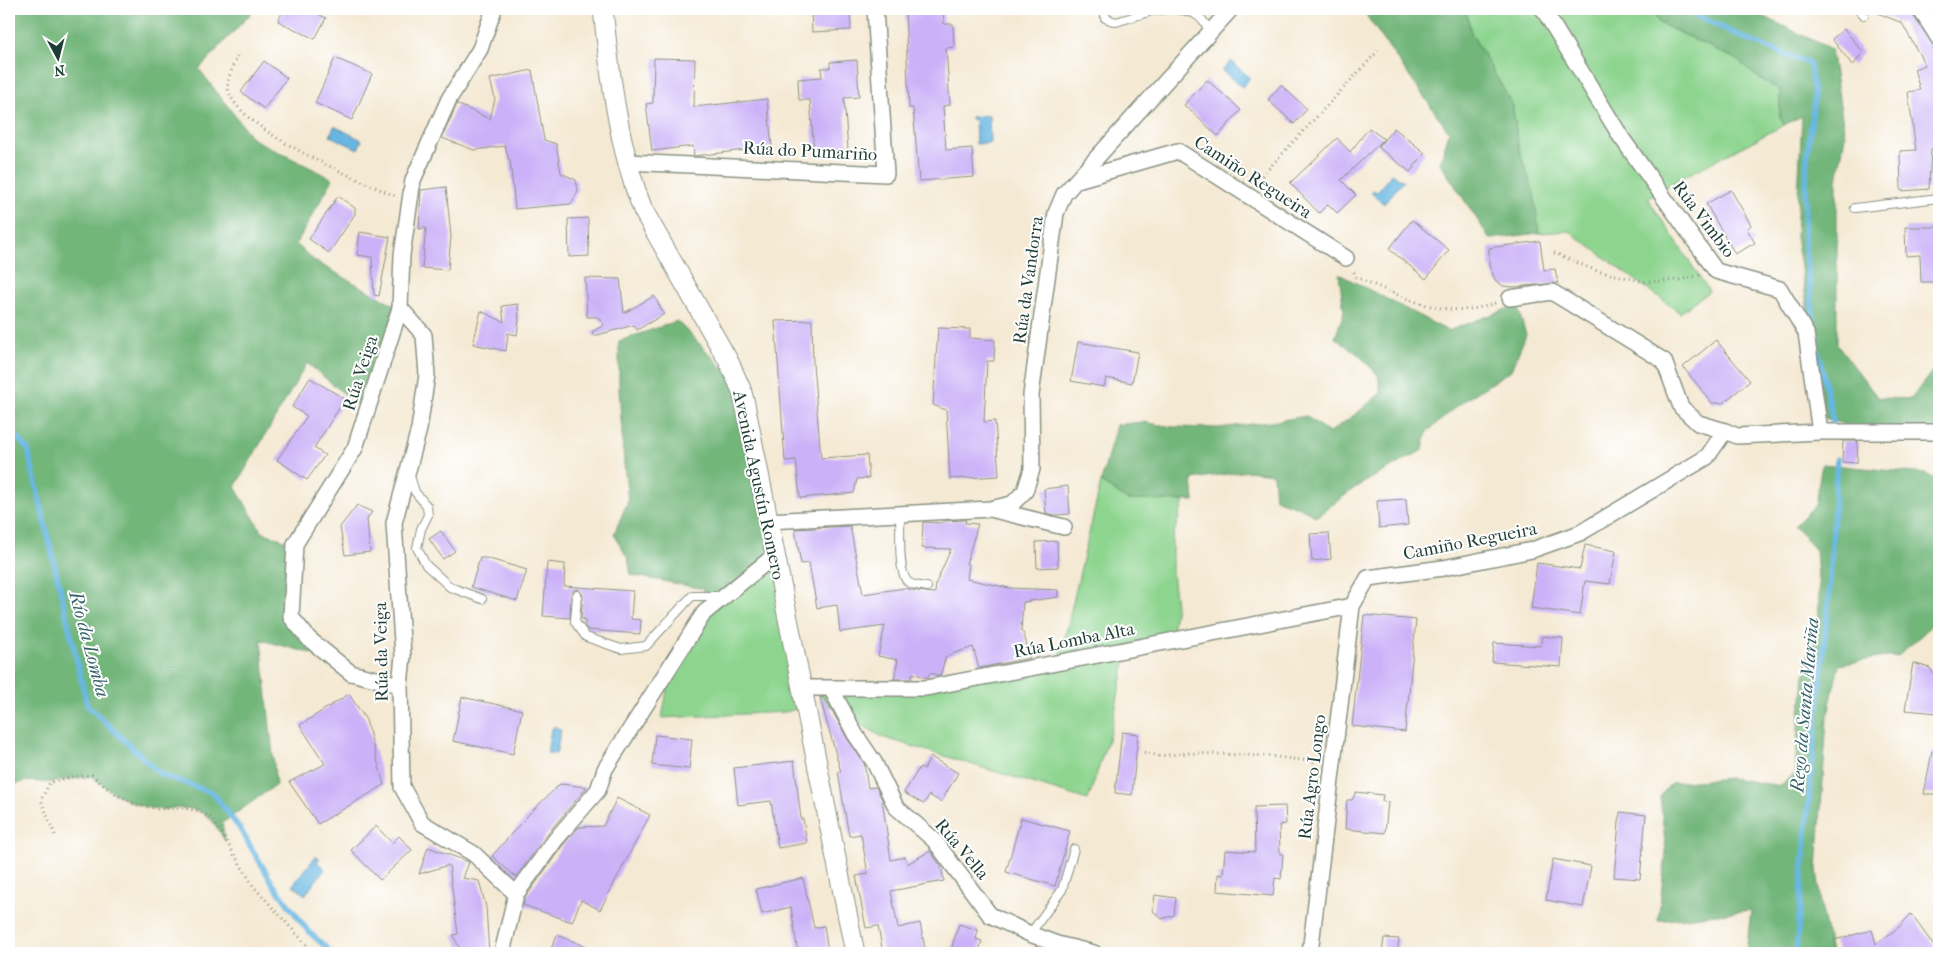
<svg xmlns="http://www.w3.org/2000/svg" width="1948" height="962" viewBox="0 0 1948 962" font-family="'IM FELL French Canon',serif">
	<rect width="100%" height="100%" fill="#fff"/>
	<filter id="ink" filterUnits="userSpaceOnUse"><feTurbulence type="fractalNoise" baseFrequency=".02" numOctaves="2"/><feDisplacementMap in="SourceGraphic" scale="10" xChannelSelector="R" yChannelSelector="G"/><feConvolveMatrix kernelMatrix="1 2 1 2 8 2 1 2 1" color-interpolation-filters="sRGB"/></filter>
	<filter id="wash" filterUnits="userSpaceOnUse"><feTurbulence type="fractalNoise" baseFrequency=".0096" numOctaves="4" result="noise"/><feDisplacementMap in="SourceGraphic" scale="20" xChannelSelector="R" yChannelSelector="G"/><feGaussianBlur stdDeviation="1.12" result="paint"/><feColorMatrix in="noise" values="0 0 0 0 0 0 0 0 0 0 0 0 0 0 0 0 0 1.4 0 .05"/><feComposite in="paint" operator="in"/></filter>
	<g filter="url(#wash)">
		<rect width="100%" height="100%" fill="#f4e9d3"/>
		<path fill="#8dd48f" stroke="#568862" d="M1466,9h186l7,14 79,37 19,17 23,13v27l4,8 -112,58 -24,16 61,92 -29,22 -111,-82 -30,2 -9,-49 -11,-34 -7,-46 -41,-71z
			M1101,482l27,18 56,1 -12,38v35l4,31 -5,35 -43,9 -17,81 -23,70 -206,-63 -54,-33 -6,1 -4,-17h108l133,-26z
			M775,555l30,151 -19,6 -124,6 6,-33 36,-72z"/>
		<path fill="#72b67a" stroke="#487a57" d="M9,9h246l-56,60 54,70 80,40 -37,65 20,18 84,46 -36,102 -57,-47 -72,124 27,45 33,12 -4,73 42,42 -72,-19 15,145 -54,38 3,18c-12,-21 -19,-34 -47,-33 -7,0 -15,2 -23,1 -25,-4 -44,-17 -64,-33 -12,2 -26,4 -39,6 -16,2 -30,-7 -43,9z
			M1365,9h101l5,24 41,71 7,46 15,43 5,40 -49,6 -50,-76 9,-31 -81,-114z
			M1652,9h96l83,40 14,87 -8,44v164l41,54 33,1 28,-37v70h-73l-41,-14 -29,-182 6,-120 -18,9 -4,-8v-27l-23,-13 -19,-17 -79,-37z
			M1339,274l109,57 69,-26 9,30 -15,35 -50,33 -34,29 -4,18 -67,37 -40,30 -10,-7 -31,-11 -2,-25 -25,-3 -56,8 2,22 -67,-1 -26,-18 15,-57 26,-3 31,5 45,1 53,-6 35,-6 23,17 28,-20 24,-20 -3,-18 -19,-20 -24,-17 9,-26z
			M677,321l62,63 36,171 -81,73 10,-39 -73,-14 -3,-16 -14,-25 14,-33 -4,-38 -5,-74v-48z
			M1822,464l104,10 13,7v133l-13,17 -28,25 -20,2 -39,7 -12,53 -10,151 4,36 10,48h-85l5,-43 -93,11 8,-69 -6,-55 11,-14 59,-5 51,8 14,-13 3,-45 10,-75 10,-19 1,-42 -3,-42 -22,-24 21,-21z"/>
		<path fill="#67b7e2" stroke="#437a8b" d="M1231,61l19,17 -8,9 -20,-16z
			M989,115l1,28 -14,1 -1,-24 -4,-1v-2z
			M334,126l28,14 -4,9 -28,-13z
			M1392,173l11,8 -19,23 -13,-11 2,-3 4,2z
			M554,726l7,4 -5,24 -9,-1 4,-24h2z
			M316,856l4,2 -3,4 8,7 -20,26 -12,-10z"/>
		<g fill="none" stroke-linecap="round" stroke-linejoin="round">
			<path stroke="#67b7e2" stroke-width="5.5" d="M1687,9l6,5 58,27 59,23 4,36 -7,58 -3,82 13,106 16,76
				M9,427l19,23 59,255 73,69 53,19 27,36 33,55 35,47 24,22
				M1796,953l16,-190 17,-166 8,-138"/>
		</g>
		<g id="blocks">
			<path fill="#cab1f8" d="M284,9h24l18,9 -11,21 -37,-18z
				M811,9h39l1,21 -39,2z
				M905,9h38l1,15h9l1,23 -8,1 4,57 -7,1 3,44 26,-2 2,29 -55,4 -6,-73h-4z
				M1868,9h43l1,5 23,33 -2,1 6,11v88l-8,2 -2,40 -28,2 -1,-40 16,-1 -8,-58 12,-2 -6,-21 11,-4 -23,-42z
				M1844,29l19,23 -10,14 -21,-27z
				M335,58l37,16 -20,46 -37,-17z
				M654,58l41,1 -1,48 73,-8 5,48 -78,9 -1,-10 -41,5 -6,-47 7,-1z
				M857,60l2,37 -15,1 4,52 -34,2 -4,-52h-11l-1,-21 24,-2 -1,-9h9v-6z
				M264,61l23,17 -23,31 -23,-17z
				M532,70l12,70 12,4 5,29 15,7 2,11 -7,13 -56,5 -5,-49h-1l-4,-14 -31,4 -32,-12 15,-34 33,15 5,-20 -5,-20z
				M1207,80l34,30 -23,26 -34,-31z
				M1281,85l26,24 -13,15 -26,-24z
				M1369,128l15,11 -43,41 15,15 -19,18 -9,-9 -9,9 -29,-30 47,-45 13,14z
				M1394,128l31,25 -15,19 -32,-25z
				M446,187l5,49 -3,34 -26,-2 4,-40 -7,1 2,-39z
				M1731,190l20,35 -4,4 8,14 -20,11 -29,-50z
				M338,196l17,12v6l-26,39 -20,-14z
				M588,218l1,38 -20,1 -1,-38z
				M1412,220l37,30 -23,29 -37,-30z
				M1905,227h34v55h-18l-1,-27 -14,1z
				M360,232l30,5 -11,59 -5,-1 -2,-38 -15,-2z
				M1540,241l4,29 11,-1 3,14 -44,4 -11,-1 -8,-6 -6,-15v-17z
				M585,278l35,1 4,34 30,-17 10,18 -27,16 -3,-5 -40,11 -2,-4 12,-7 -6,-8h-11z
				M518,304l1,17 -2,14 -9,-2 -2,18 -33,-7 8,-33 23,11 -2,-16z
				M812,320l1,44 8,94 46,-3 2,23 -12,1 -3,14 -54,5 -4,-38 -11,1 -10,-140z
				M938,328l32,1v9l25,2 -1,21h-7l-3,61 11,-1 4,55 -49,3 -4,-69 -13,-5z
				M1716,340l34,41 -27,22h-11l-29,-36z
				M1078,342l60,10 -6,31 -26,-5 -2,9 -33,-6z
				M310,378l35,21 -31,49 11,7 -18,25 -30,-20 30,-44 -15,-9z
				M1843,441h15l-1,22 -15,-1z
				M1068,486l2,28 -15,1 -9,-2 -2,-24z
				M1406,499l2,26 -29,3 -2,-27z
				M357,505l15,7 -5,7 3,33 -25,3 -5,-28z
				M966,520l-1,3 13,1 -12,40h3l-2,15 42,9 49,2v7l-35,5 -2,29 3,3 6,24 -51,10 -6,-21 -27,9 -6,20 -10,-3 -3,5 -14,-5 -2,6h-17l4,-19 -20,-4 7,-30 -45,6 -3,-27 -20,3 -8,-45 -8,1 -6,-35 55,-3 13,68 42,-6 12,3 18,2 1,-10 15,-34 -29,-1 1,-26 19,1 1,-2z
				M441,531l14,20 -12,8 -14,-20z
				M1329,533l2,26 -19,2 -2,-27z
				M1057,541l1,26 -21,1 -1,-26z
				M1585,545l31,6 -6,33 -25,-3 -5,34 -49,-7 6,-45 43,6z
				M480,558h6l41,12 -10,31 -46,-14z
				M547,562l18,2 -1,22 69,5 -2,28 10,1 -1,14 -52,-4 -3,-4v-7h-4l2,-24 -5,-6 -4,1 -3,4 -1,24 -27,-2z
				M1364,615l52,5 -11,112 -53,-6z
				M1542,636l21,2 -2,29 -69,-5 2,-19 47,3z
				M1913,663l17,5 9,16 -1,29 -33,-3z
				M349,694l17,26 18,65 -66,39 -29,-42 36,-18 -25,-39z
				M462,697l60,13 -9,44 -60,-13z
				M823,697l7,10 17,31 17,25 4,25 8,-1 6,12 9,61 14,-3 2,7 23,-13 11,15 3,15 -53,10 7,37 22,-5 6,30h-43l-5,-27 -12,2 -10,-52 12,-2 -7,-40 -12,2 -11,-64h3l-21,-74z
				M1122,732l16,2 -6,61 -17,-2z
				M655,735l37,4 -3,30 -37,-4z
				M1932,751l7,1v42h-15z
				M931,757l27,16 -17,29 -12,-7 -5,9 -20,-11 16,-26 4,2z
				M794,761l7,58h2l4,24 -29,5 -7,-47 -33,4 -4,-37z
				M560,784l27,3 -39,46 -32,44 -24,-21 36,-41z
				M1356,792l27,3 -1,6 6,1 -3,31 -40,-4 2,-29h5z
				M617,798l33,17 -50,95 -19,-10 -9,22 -49,-17 2,-7 38,-53 16,-18 24,-1z
				M1285,806l1,18 -7,1 1,29h3l-2,25 -6,-1 -2,18 -56,-5 1,-17 5,1 2,-25 30,2 -1,-45z
				M1620,812l26,3 -6,64 -26,-2z
				M1021,818l49,13 -15,55 -49,-14z
				M376,826l16,17 7,-7 13,14 -32,30 -29,-30z
				M428,847l41,15 -6,16 16,3 7,26 3,46h-27l-9,-18 5,-1 -9,-69 -30,9z
				M1553,859l38,7 -8,41 -37,-7z
				M803,878l11,50 10,-2 4,25 -30,2 -7,-46 -29,7 -6,-25z
				M1155,895l21,3 -2,17 -12,4 -9,-8z
				M1911,914l28,39h-101l-4,-13 38,-10 4,14 23,-17z
				M959,924l19,6 -2,9 6,2 -4,12h-28z
				M557,935l44,17v1h-52z
				M1384,938l15,1 -2,14h-15z"/>
		</g>
	</g>
	<g filter="url(#ink)">
		<use href="#blocks" fill-opacity="0" stroke="#8a9384" stroke-width="1"/>
		<g fill="none" stroke-linecap="round" stroke-linejoin="round">
			<defs>
				<path id="service" d="M1105,9v9l11,4 36,-11 17,-2
					M1174,9c19,2 27,5 36,23
					M1859,9l5,6
					M1855,208l84,-10
					M410,476l5,16 12,14 1,9 -7,14 -4,19 9,17 24,22 32,12
					M900,514c1,14 -3,59 8,68 5,4 14,4 19,5
					M577,595l-2,27 11,15 35,12 25,-3 46,-50h30
					M1030,934l32,-44 12,-41"/>
				<path id="minor" d="M1543,9l78,128 95,134 64,18 26,44 14,99
					M1920,9l19,30
					M626,162l260,12 -11,-165
					M1077,180l101,-29 168,107
					M1510,298l42,-6 112,69 17,46 17,16 27,8
					M400,308l24,27 3,40 -8,54 -25,94 9,133 -3,29 2,102 20,36 52,31 42,40 -14,59
					M994,510l70,17
					M768,521l222,-12 22,-5 13,-13 7,-22 -1,-74 25,-182 8,-19 167,-185
					M400,685l-49,-12 -42,-34 -18,-22 4,-73 60,-96 45,-140 2,-53 11,-75 36,-81 31,-50 14,-40
					M801,688h125l426,-82
					M831,688l24,46 19,28 22,45 38,33 56,75 40,19 27,10 37,9
					M516,894l40,-55 42,-49 7,-21 99,-156 71,-58
					M1310,953l42,-347 16,-28 75,-10 89,-18 48,-17 127,-76 18,-26 12,5 83,-4h119"/>
				<path id="tertiary" d="M603,9c7,67 15,137 40,201l86,152 12,27 4,15 110,549"/>
			</defs>
			<use href="#service" stroke="#8a9384" stroke-width="10"/>
			<use href="#minor" stroke="#8a9384" stroke-width="18"/>
			<use href="#tertiary" stroke="#8a9384" stroke-width="21"/>
			<path stroke="#8a9384" stroke-width="3" stroke-dasharray="1 4" stroke-linecap="butt" d="M237,56c-3,9 -11,24 -9,33 10,42 128,89 167,107
				M1255,183l123,-132
				M1554,253l43,18 49,11 33,-2 22,-5
				M1354,272l2,5c46,19 89,45 139,26
				M1144,752l15,4 31,-3 79,3 48,6
				M55,835l-14,-35 9,-18 21,-5 21,-2 21,18 20,10 24,6 25,-1 16,3 14,7 42,69 60,66"/>
			<use href="#service" stroke="#fff" stroke-width="8"/>
			<use href="#minor" stroke="#fff" stroke-width="15"/>
			<use href="#tertiary" stroke="#fff" stroke-width="19"/>
		</g>
	</g>
	<g text-anchor="middle" stroke-width="4" stroke-linejoin="round" paint-order="stroke">
		<g font-size="18" fill="#1f3d34" stroke="#fff">
			<text transform="translate(810 151) rotate(3)" y="6">Rúa do Pumariño</text>
			<text transform="translate(1253 177) rotate(33)" y="6">Camiño Regueira</text>
			<text transform="translate(1704 219) rotate(53)" y="6">Rúa Vimbio</text>
			<text transform="translate(1028 280) rotate(-82)" y="6">Rúa da Vandorra</text>
			<text transform="translate(360 373) rotate(-72)" y="6">Rúa Veiga</text>
			<text transform="translate(759 485) rotate(78)" y="6">Avenida Agustín Romero</text>
			<text transform="translate(1470 541) rotate(-11)" y="6">Camiño Regueira</text>
			<text transform="translate(1074 640) rotate(-11)" y="6">Rúa Lomba Alta</text>
			<text transform="translate(381 652) rotate(-91)" y="6">Rúa da Veiga</text>
			<text transform="translate(1312 777) rotate(-83)" y="6">Rúa Agro Longo</text>
			<text transform="translate(962 849) rotate(50)" y="6">Rúa Vella</text>
		</g>
		<g font-size="19" font-style="italic" fill="#356268" stroke="#fff">
			<text transform="translate(90 644) rotate(75)" y="7">Río da Lomba</text>
			<text transform="translate(1804 705) rotate(-85)" y="7">Rego da Santa Mariña</text>
		</g>
	</g>
	<rect width="1948" height="962" fill="none" stroke="#fff" stroke-width="30"/>
	<g transform="translate(58 58) rotate(173)" stroke="#ffffff" stroke-width="4" paint-order="stroke">
	<path d="M0-4L9 19L0 12L-9 19Z" fill="#1f3d34"/>
	<text y="-8" font-size="14" font-weight="bold" text-anchor="middle" fill="#1f3d34">N</text>
	</g>
</svg>
